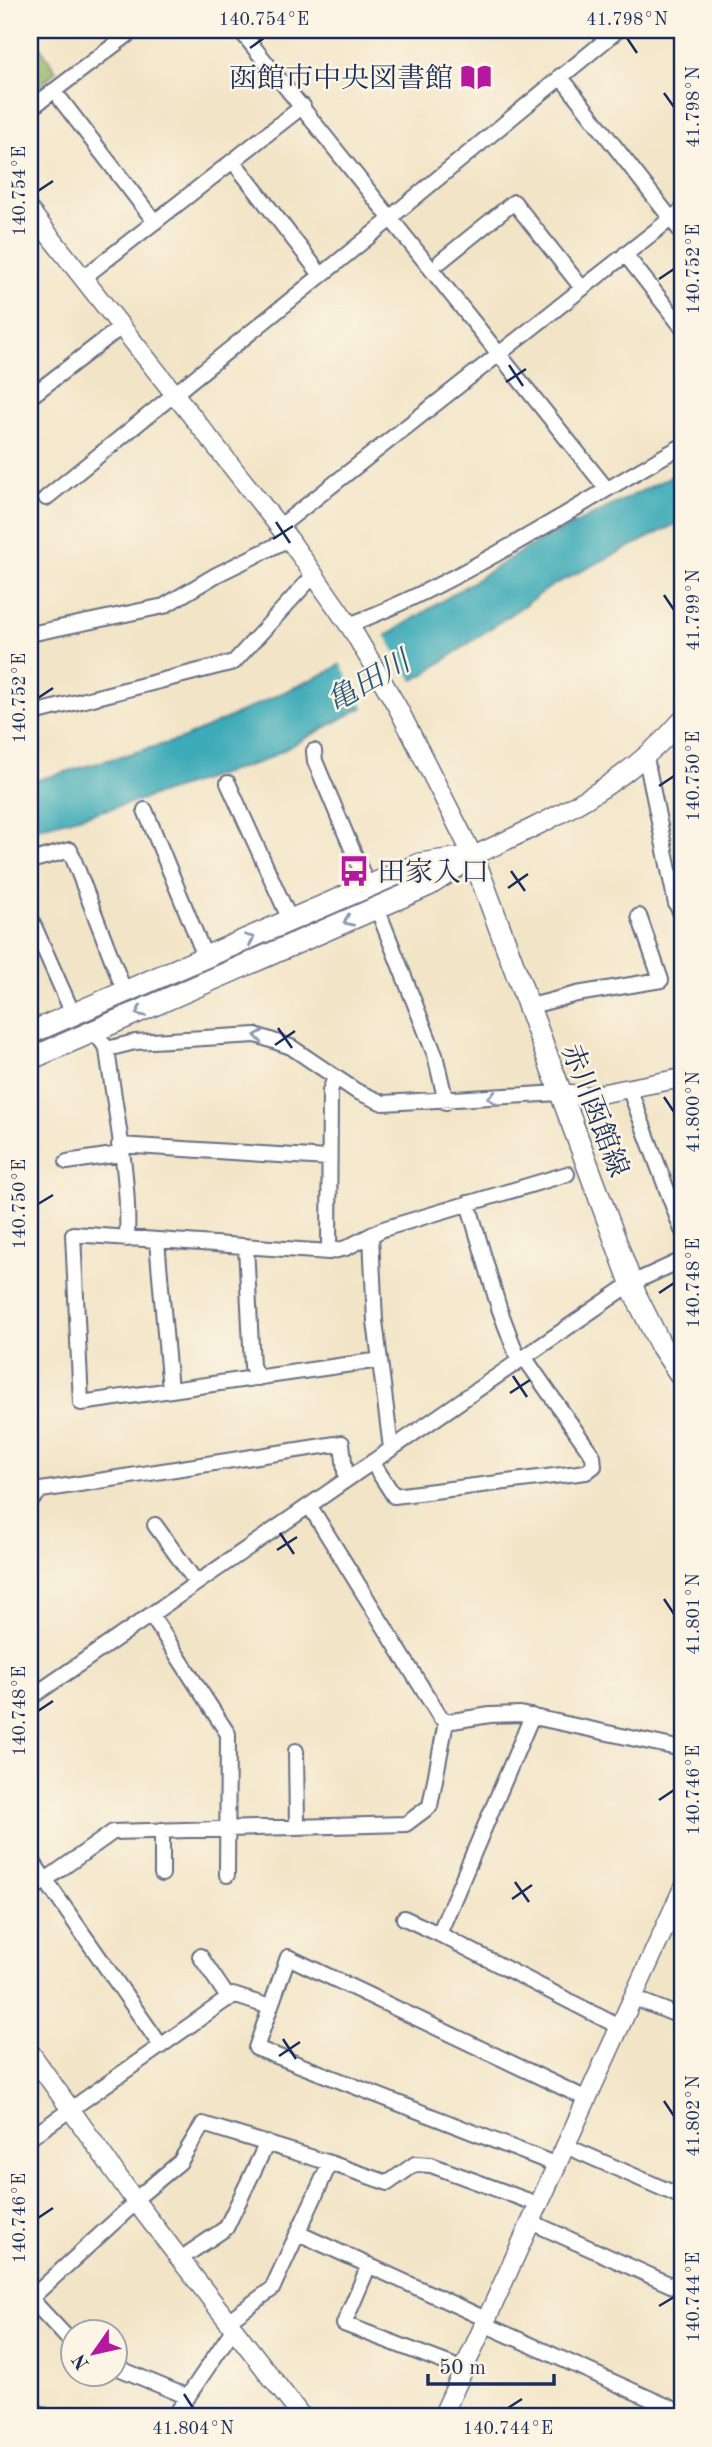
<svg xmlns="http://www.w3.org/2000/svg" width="712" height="2447" viewBox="0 0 712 2447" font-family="'Old Standard TT','Noto Serif JP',serif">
	<rect width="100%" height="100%" fill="#fcf5e5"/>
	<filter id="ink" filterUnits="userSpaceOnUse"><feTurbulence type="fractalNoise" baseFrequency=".0143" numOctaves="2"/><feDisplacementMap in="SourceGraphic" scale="14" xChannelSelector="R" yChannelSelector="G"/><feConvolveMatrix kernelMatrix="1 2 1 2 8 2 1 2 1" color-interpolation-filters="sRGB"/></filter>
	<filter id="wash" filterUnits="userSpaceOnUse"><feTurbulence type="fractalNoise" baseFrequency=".00686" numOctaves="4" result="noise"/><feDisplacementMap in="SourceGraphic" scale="28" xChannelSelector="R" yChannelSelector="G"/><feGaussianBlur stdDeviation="1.57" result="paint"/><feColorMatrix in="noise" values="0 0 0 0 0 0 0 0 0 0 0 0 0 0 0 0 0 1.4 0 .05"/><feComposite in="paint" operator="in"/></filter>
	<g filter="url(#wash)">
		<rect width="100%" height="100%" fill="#f2e4c6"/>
		<path fill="#98b466" stroke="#5a7262" stroke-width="2" d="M30,31l26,40 -26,23z"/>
		<path fill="#3cabb8" stroke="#2c6d8b" stroke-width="2" d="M682,471v50l-129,64 -130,90 -160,86 -136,43 -97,26v-48l152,-43 146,-67 202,-126z"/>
		<path fill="#f2e4c6" d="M384,633l31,51 -49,26 -27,-49z"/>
	</g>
	<g filter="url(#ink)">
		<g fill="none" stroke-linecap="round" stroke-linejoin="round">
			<defs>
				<path id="minor" d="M240,30l366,458
					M560,76l122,157
					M61,100l94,122
					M30,109l104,-79
					M233,161l88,114
					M391,217l227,-187
					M625,254l57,73
					M441,261l73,-59 68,86
					M83,278l220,-172
					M30,397l91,-70
					M46,498l346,-280
					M279,527l403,-317
					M349,625c119,-46 222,-117 333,-179
					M30,634l134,-28 52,-31 73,-36
					M30,714l204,-52 80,-87
					M314,751l1,10 53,126
					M646,758l30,146 6,11
					M228,783l63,139
					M145,810l61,149
					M30,861l40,-11 55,143
					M377,908l58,147 11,47
					M30,917l43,97
					M527,1007l50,-13 84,-14 -22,-64
					M95,1032l12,17 28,-7 121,-7 35,12 65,44 27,12 177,-10
					M107,1049c8,63 23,127 20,190
					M629,1088l53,142
					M119,1145l209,13
					M67,1162l53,-8
					M468,1203l31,105 20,53
					M371,1236l4,85 16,127
					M157,1241l13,149
					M246,1246l6,120 6,12
					M329,1252l1,-161 5,-14
					M380,1360l-299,43 -8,-169 256,18 17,-4 37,-19 184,-55
					M372,1462l22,34 192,-24 8,-6 -1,-10 -69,-99
					M30,1502l11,-12 301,-47 4,37
					M314,1513l126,204 6,5 44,-7 30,-1 162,35
					M155,1525l41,57
					M155,1621l73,113 -1,141
					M30,1698l602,-415 50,-23
					M532,1716l-93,218 171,88
					M296,1751l1,75
					M162,1830v44
					M30,1858l131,188
					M30,1891l83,-59 293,-8 24,-18 16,-84
					M404,1918l35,16
					M200,1956l29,43
					M634,1998l48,19
					M30,2138l203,-143 37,12
					M566,2146l116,51
					M330,2163l58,20 27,-19 16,1 98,36
					M557,2165l-301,-117 32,-91 299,142
					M143,2193l37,-31 23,-38 127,39 -58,126 -36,26
					M531,2222l151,68
					M298,2233l179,82
					M189,2253l37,-25 41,-85
					M369,2265l-25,59 110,42
					M30,2298l44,47
					M30,2299l106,-97
					M484,2324l198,89
					M116,2367l72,30
					M30,2409l17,8
					M174,2417l60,-89"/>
				<path id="tertiary" d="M30,211l259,328 64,92 45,77 75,148c78,-36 152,-70 209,-136
					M560,1093l29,3 93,-18
					M30,2052l106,150 166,215
					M442,2417l240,-527"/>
				<path id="secondary" d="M473,856l163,440 24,48 22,33
					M30,1033l390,-169 48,-7
					M30,1059l399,-174 44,-29"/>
			</defs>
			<use href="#minor" stroke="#666e82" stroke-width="18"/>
			<use href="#tertiary" stroke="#666e82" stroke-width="21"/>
			<use href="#secondary" stroke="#666e82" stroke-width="24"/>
			<use href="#minor" stroke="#fff" stroke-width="14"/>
			<use href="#tertiary" stroke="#fff" stroke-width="18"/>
			<use href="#secondary" stroke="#fff" stroke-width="21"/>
		</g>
		<defs><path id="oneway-chevron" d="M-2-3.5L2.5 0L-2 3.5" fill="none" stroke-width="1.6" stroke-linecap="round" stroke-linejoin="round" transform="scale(1.75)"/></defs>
		<g stroke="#8d97ae">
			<use href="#oneway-chevron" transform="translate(348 921) rotate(156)"/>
			<use href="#oneway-chevron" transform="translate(250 939) rotate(-23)"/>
			<use href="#oneway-chevron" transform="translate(140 1012) rotate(156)"/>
			<use href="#oneway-chevron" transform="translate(259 1036) rotate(-172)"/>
			<use href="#oneway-chevron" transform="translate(492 1098) rotate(175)"/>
		</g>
	</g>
	<path fill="none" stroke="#1b2f5e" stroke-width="2.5" d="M627,38l10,15M250,48l14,-10M664,93l10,14M38,191l15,-10M659,279l15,-10M509,365l14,21M506,382l20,-13M276,522l14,21M273,539l20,-13M664,595l10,15M38,698l15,-10M659,786l15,-10M511,871l14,20M508,888l20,-14M278,1028l14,20M275,1045l20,-14M664,1097l10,15M38,1204l15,-9M659,1293l15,-10M513,1376l14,21M510,1393l20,-13M280,1533l14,21M277,1550l20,-13M664,1599l10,15M38,1711l15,-10M659,1800l15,-10M515,1882l14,20M512,1899l20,-14M283,2039l13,20M279,2056l21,-14M664,2101l10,15M38,2218l15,-10M659,2306l15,-9M184,2394l9,14M508,2408l14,-9"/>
	<defs>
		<symbol id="library-bare" viewBox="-9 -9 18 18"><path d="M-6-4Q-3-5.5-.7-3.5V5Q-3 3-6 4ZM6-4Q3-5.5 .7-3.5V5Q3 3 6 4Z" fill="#b5179e" stroke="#fcf5e5" stroke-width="2.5" paint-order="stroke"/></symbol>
		<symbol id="bus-bare" viewBox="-9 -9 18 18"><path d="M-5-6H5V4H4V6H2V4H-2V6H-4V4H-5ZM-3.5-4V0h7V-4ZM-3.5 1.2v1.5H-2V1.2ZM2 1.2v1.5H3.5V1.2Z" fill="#b5179e" stroke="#fcf5e5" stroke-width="2.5" paint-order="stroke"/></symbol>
	</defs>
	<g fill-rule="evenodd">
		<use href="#library-bare" x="454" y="55" width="44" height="44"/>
		<use href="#bus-bare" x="332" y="849" width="44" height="44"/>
	</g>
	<g text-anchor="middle" stroke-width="5" stroke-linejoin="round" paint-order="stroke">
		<g font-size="28" fill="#1b2f5e" stroke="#fcf5e5" text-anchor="end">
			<text x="453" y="87">函館市中央図書館</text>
			<text x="377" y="881" text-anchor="start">田家入口</text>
		</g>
		<g font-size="28" fill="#1b2f5e" stroke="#fcf5e5">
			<text transform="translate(596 1110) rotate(69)" y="10">赤川函館線</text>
		</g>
		<g font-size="30" font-style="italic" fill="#275a7e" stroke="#fcf5e5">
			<text transform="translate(368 681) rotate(-30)" y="10">亀田川</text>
		</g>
	</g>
	<rect width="712" height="2447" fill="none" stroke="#fcf5e5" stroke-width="77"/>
	<g transform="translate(94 2353) rotate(236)"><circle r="33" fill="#fcf5e5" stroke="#a2a6af" stroke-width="2"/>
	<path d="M0-5L12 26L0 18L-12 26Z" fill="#b5179e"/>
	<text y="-10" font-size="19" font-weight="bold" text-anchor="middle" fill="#1b2f5e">N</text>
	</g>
	<path d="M428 2374v10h126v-10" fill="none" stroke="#1b2f5e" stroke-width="3.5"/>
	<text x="439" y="2374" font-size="21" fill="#1b2f5e" stroke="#fcf5e5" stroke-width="5" paint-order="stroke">50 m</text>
	<rect x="38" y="38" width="636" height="2370" fill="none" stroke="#1b2f5e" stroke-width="2.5"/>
	<g font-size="18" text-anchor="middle" fill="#1b2f5e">
		<text x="264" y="25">140.754°E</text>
		<text x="627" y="25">41.798°N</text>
		<text transform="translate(693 107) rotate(-90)" y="6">41.798°N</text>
		<text transform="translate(19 191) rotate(-90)" y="6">140.754°E</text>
		<text transform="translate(693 269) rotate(-90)" y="6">140.752°E</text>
		<text transform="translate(693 610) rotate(-90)" y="6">41.799°N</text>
		<text transform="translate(19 698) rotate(-90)" y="6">140.752°E</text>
		<text transform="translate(693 776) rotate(-90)" y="6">140.750°E</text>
		<text transform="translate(693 1112) rotate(-90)" y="6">41.800°N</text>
		<text transform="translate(19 1204) rotate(-90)" y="6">140.750°E</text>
		<text transform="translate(693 1283) rotate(-90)" y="6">140.748°E</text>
		<text transform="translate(693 1614) rotate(-90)" y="6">41.801°N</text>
		<text transform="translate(19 1711) rotate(-90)" y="6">140.748°E</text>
		<text transform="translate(693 1790) rotate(-90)" y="6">140.746°E</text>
		<text transform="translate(693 2116) rotate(-90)" y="6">41.802°N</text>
		<text transform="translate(19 2218) rotate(-90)" y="6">140.746°E</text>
		<text transform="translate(693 2297) rotate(-90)" y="6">140.744°E</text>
		<text x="193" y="2434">41.804°N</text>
		<text x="508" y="2434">140.744°E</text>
	</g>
</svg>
